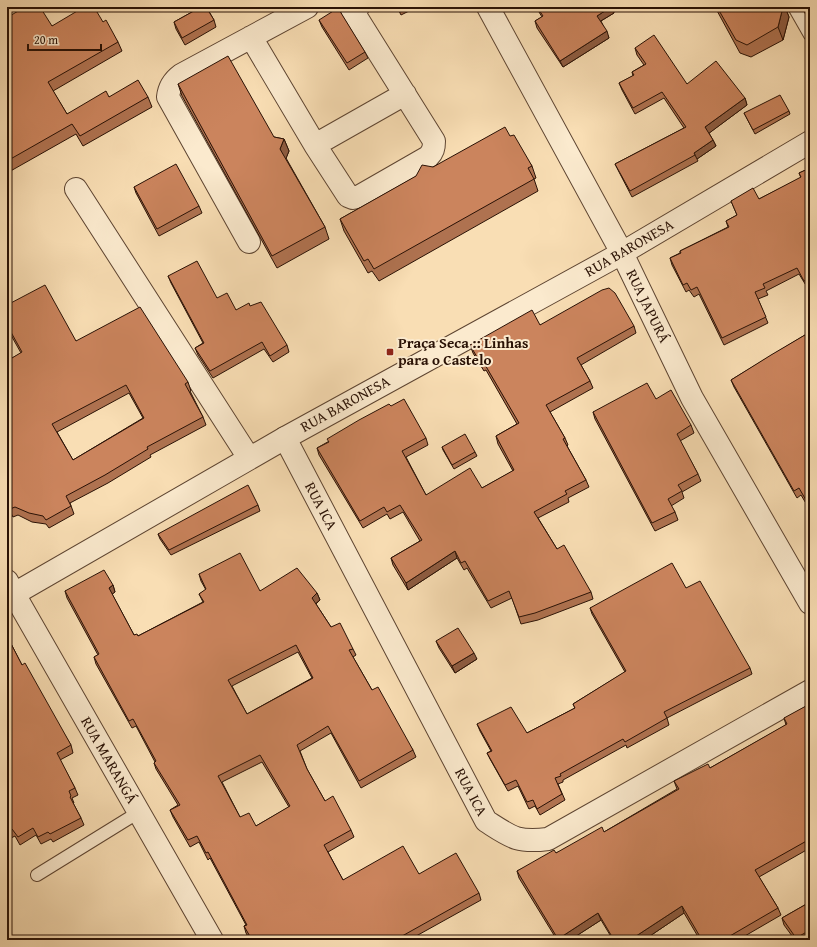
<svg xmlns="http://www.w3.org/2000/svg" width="817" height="947" viewBox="0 0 817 947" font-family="'Gentium Book Plus',serif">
	<rect width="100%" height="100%" fill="#f9deb4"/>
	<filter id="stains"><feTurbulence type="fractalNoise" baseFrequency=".005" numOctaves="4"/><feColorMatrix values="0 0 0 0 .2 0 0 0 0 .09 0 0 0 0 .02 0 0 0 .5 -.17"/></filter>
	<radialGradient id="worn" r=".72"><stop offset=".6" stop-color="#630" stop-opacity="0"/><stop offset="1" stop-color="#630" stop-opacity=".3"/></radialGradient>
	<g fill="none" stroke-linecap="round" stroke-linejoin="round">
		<defs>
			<path id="service" d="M794,7l16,28
				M37,875l102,-63"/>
			<path id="minor" d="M358,7l-6,3 82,131c0,7 -1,11 -6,16l-68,39 -7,2 -5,-2 -33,-51 90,-51
				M488,7l134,246 70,145 118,205
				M251,37l64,108
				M76,189l173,269
				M249,242l-81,-145c1,-10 5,-16 13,-22l126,-68
				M285,438l201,383c25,16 31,22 62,18l262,-148
				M7,597l7,-3 198,346"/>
			<path id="tertiary" d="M7,581l7,13 271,-156 337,-185 188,-111"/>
		</defs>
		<use href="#service" stroke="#5d4431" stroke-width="14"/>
		<use href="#minor" stroke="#5d4431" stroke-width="24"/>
		<use href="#tertiary" stroke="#5d4431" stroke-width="24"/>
		<use href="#service" stroke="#fbeace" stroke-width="12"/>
		<use href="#minor" stroke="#fbeace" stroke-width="22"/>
		<use href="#tertiary" stroke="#fbeace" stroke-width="22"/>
	</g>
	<path fill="#af7250" stroke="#291105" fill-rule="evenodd" d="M189,7h19l-1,1 7,12 2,7 -31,18 -9,-16 -2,-7 18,-10z
		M397,7h20l-16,8z
		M536,7h76l2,6 -13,8 8,17 -46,29 -26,-39 -2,-7 7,-4z
		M715,7h70l4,10 -6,23 -32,17 -11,-4z
		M803,7h7v13z
		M7,15l1,2 44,9 51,-4 15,20 4,9 -69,40 14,23 42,-17h39l4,10 -69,39 -7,-12 -69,39z
		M319,20l46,32 3,6 -19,12 -27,-43z
		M635,48l52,36 58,14 2,7 -38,28 4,7 3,6 -19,13 1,2 -66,36 -14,-27 -3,-6 69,-36 -20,-30 -29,16 -13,-24 -3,-7 14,-7 -1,-4 12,-7 -7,-10z
		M178,84l96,53 10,2 5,12 -3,7 39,69 4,12 -52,29 -95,-172z
		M789,111l1,3 -35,20 -11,-21z
		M510,136l22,30 4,12 -2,1 4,12 -159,90 -7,-10 -4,2 -24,-42 -4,-12 93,-52z
		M810,168v118l-3,1 -8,-13 -33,17 2,4 -10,4 10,24 -44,22 -25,-51 -5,3 -5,-7 -3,2 -14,-27 -2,-7 10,-5v-2l48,-24 -2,-6 11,-6 -6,-14 28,-2 42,-21 -2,-5z
		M134,187l65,19 3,7 -43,23 -23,-43z
		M168,276l49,22 19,12 51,35 2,7 -16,10 -9,-13 -51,29 -15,-23 -3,-7 8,-5 -32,-60z
		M7,305l69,36 112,41 3,9h-1l13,26 3,8 -56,30 1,2 -43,26 -38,20 4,11 -25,14 -3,-4 -14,-2 -14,-7 -5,2 -6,-11v-145l14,-8 -14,-25zM129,393l14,25 -70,42 -16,-28z
		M540,325l94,1 2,7 -55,32 9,16 3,7 -43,24 15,26 3,7 -1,1 19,34 3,7 -21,11 1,4 -31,16 19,31 34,43 2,7 -55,21 -17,4 -9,-26 -21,10 -24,-40 -3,2 -7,-12 -49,32 -15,-25 -2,-7 29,-17 -17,-29 -13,7 -3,-5 -24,14 -44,-73 -2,-7 74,-42 35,32 2,7 -22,12 20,38 56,-7 31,-17 -15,-27 -2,-8 21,-12 -31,-54 -2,1 -11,-18 -3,-8z
		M810,332v178l-9,-15 -4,3 -63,-111 -3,-7z
		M656,399l35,26 3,8 -14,8 18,33 3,7 -19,11 2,6 -13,8 4,6 3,8 -23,11 -60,-112 -2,-7z
		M442,447l33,5 2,4 -23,13 -11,-19z
		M258,505l2,6 -89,44 -11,-16 -2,-5z
		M199,574l61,17 57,2 3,7 -4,4 15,23 22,22 3,6 -3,2 19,33 41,60 3,7 -55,31 -30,-55 -31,18 7,18 18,32 26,29 3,7 -26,15 15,28 76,-6 60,19 2,7 -72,40h-159l-4,-7 -2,-7 2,-1 -36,-67 -2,2 -9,-18 -9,5 -17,-30 -3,-7 8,-5 -22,-36 -2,-6 1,-1 -19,-36 -4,2 -36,-64 -2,-7 4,-2 -31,-57 -2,-7 48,-6 2,7 -3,2 22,41 4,1 65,-34 -4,-8 7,-4 -5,-9zM298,652l14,26 -65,36 -15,-28zM262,762l27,45 -33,19 -16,-9 -18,-35z
		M686,588l64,80 2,6 -85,44 2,7 -42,23 -1,-3 -63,35v2l-5,2 7,16 -25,15 -5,-9 -6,3 -11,-23 -10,5 -18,-32 -3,-6 4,-2 -11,-20 -3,-7 50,9 48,-25 -2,-4 52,-32 -33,-58 -2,-6z
		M7,636l15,29 49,80 2,8 -13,7 15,28 3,7 -6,3 2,5h-1l8,15 3,7 -31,17 -2,-3 -10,5 -5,-9 -16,10 -5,-9 -6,3 -2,-3z
		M436,641l41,18 -22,14 -16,-25z
		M810,713v135l-51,29 19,31 3,7 -43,25h-38l-16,-27 -40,27h-31l-12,-20 -31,20h-13l-38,-62 -2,-7 39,-18 48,-21 73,-43 -3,-8 36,-13 76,-43 -2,-7z
		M810,902v36l-3,2h-12l-11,-15 -2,-7z"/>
	<path fill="#8e5c41" stroke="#291105" d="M611,7h1l2,6 -15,9 -2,-6z
		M783,7h2l4,10 -6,23 -5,-13z
		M607,31l2,7 -46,29 -3,-6z
		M745,98l2,7 -39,29 -3,-7z
		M284,139l5,12 -4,10 -5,-12z
		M713,140l3,6 -19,13 -3,-6z
		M455,551l2,7 -49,32 -2,-7z
		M113,585l2,7 -4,3 -2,-7z
		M317,593l3,7 -6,5 -2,-7z
		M474,653l3,6 -22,14 -3,-7z
		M682,906l2,7 -40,27h-14z
		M598,913l3,7 -31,20h-12v-1z"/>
	<path fill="#cb845d" stroke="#291105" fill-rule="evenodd" d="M25,7h15l12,19 32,-19h10l9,15 3,-2 12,22 -70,40 19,32 39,-23 3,6 29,-17 10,17 -68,39 -8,-12 -65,37v-146l1,2z
		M190,7h6l-4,3z
		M201,7h5l8,13 -32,18 -8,-16z
		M397,7h12l-9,5z
		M537,7h74l-14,9 10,15 -47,30 -25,-40 8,-5z
		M717,7h66l-5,20 -31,18 -11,-5z
		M804,7h6v10z
		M338,8l27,44 -18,11 -28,-43z
		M654,35l33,49 29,-23 29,37 -40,29 8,13 -19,13 1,2 -65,36 -15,-27 71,-37 -24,-35 -29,16 -14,-25 15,-8 -2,-3 14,-8 -11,-16z
		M228,56l46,81 10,2 -4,10 45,78 -53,29 -94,-172z
		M780,95l9,16 -36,19 -9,-17z
		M505,127l5,9 4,-1 18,31 -4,2 6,11 -160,90 -6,-10 -4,2 -24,-42 76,-43 6,-11 11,2z
		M176,164l23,42 -42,23 -23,-42z
		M810,168v111l-6,2 -7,-13 -34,16 2,4 -10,4 11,25 -44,21 -25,-51 -6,3 -4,-7 -4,2 -13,-27 11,-5 -1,-2 49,-24 -3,-6 11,-6 -6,-14 22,-13 6,11 42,-22 -2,-4z
		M197,261l20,37 10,-5 9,17 13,-7 1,3 11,-4 26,43 -17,11 -8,-14 -52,29 -15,-23 9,-5 -36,-67z
		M45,285l31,56 64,-34 48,75 -3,2 18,33 -56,30 1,2 -43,26 -39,21 5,10 -25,14 -3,-4 -14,-3 -14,-6 -5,2 -3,-6v-142l15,-9 -15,-27v-20zM126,385l18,33 -71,42 -21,-36z
		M609,288l6,5 19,33 -57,32 13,23 -44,24 19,33 -2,1 23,41 -21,11 2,3 -33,18 23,37 7,-4 27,47 -56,21 -16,4 -10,-26 -21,10 -23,-40 -4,2 -6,-12 -49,32 -15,-25 31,-18 -22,-35 -13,7 -3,-5 -24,14 -43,-73 12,-6 -2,-3 32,-19 30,-16 2,2 13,-7 22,39 -24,13 24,44 44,-27 12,20 32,-18 -18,-34 23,-13 -35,-60 -3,1 -11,-19 62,-35 8,15 62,-35z
		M810,332v175l-11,-19 -5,3 -63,-111 40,-25z
		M647,383l9,16 15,-9 20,35 -14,9 21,40 -20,11 4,6 -14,8 7,13 -23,11 -59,-111z
		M465,434l10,18 -23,13 -10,-18z
		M248,485l10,20 -89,45 -11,-16z
		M240,553l20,38 37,-23 20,25 -5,5 19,29 9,-4 13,26 -4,1 23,40 6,-3 35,63 -54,31 -31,-55 -31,19 10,24 18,32 8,-5 18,34 -27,15 19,35 60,-34 16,28 37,-21 23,40 -84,47h-143l-8,-14 3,-1 -39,-73 -2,1 -9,-17 -9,4 -18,-30 10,-5 -26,-42 2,-2 -23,-42 -4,2 -35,-64 5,-3 -34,-63 39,-21 9,15 -4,3 25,47 3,-1 1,2 66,-34 -5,-8 7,-5 -7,-15zM296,645l17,33 -66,36 -19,-34zM260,755l30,51 -34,20 -7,-13 -9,4 -22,-41z
		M672,563l14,25 14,-7 50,87 -86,44 3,6 -42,24 -2,-3 -63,35 1,2 -6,2 7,16 -25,15 -4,-9 -6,2 -11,-22 -11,5 -18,-32 5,-2 -15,-27 34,-17 16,26 48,-25 -2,-4 53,-33 -36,-63z
		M458,628l16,25 -22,13 -16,-25z
		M7,636l15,29 3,-2 46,82 -14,8 18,35 -6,3 2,5 -1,1 11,21 -31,16 -2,-2 -10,5 -5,-9 -15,9 -6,-8 -5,2z
		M806,706l4,7v126l-55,31 23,38 -55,32h-21l-20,-34 -52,34h-16l-16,-27 -40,26 -41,-68 37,-21 2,3 46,-26 2,5 75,-43 -5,-8 34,-17 2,4 77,-44 -3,-6z
		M810,902v28l-14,8 -14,-20z
		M51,938l2,2h-6z"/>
	<rect fill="#8f2418" stroke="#fbeace" stroke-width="1.5" x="386" y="348" width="8" height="8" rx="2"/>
	<g text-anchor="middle" stroke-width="4" stroke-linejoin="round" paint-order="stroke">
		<g font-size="15" fill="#291105" stroke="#fbeace">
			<text transform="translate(629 248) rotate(-30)" y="5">RUA BARONESA</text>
			<text transform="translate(648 306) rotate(64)" y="5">RUA JAPURÁ</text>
			<text transform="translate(345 404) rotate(-29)" y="5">RUA BARONESA</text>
			<text transform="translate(321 506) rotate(62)" y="5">RUA ICA</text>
			<text transform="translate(109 760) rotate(60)" y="5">RUA MARANGÁ</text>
			<text transform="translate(471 792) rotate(62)" y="5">RUA ICA</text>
		</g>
		<g font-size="15" font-weight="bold" fill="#291105" stroke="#fbeace" text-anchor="start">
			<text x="398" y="348">Praça Seca :: Linhas<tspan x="398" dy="17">para o Castelo</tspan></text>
		</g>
	</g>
	<rect width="817" height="947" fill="none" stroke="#f9deb4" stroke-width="24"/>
	<rect x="8" y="8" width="801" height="931" fill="none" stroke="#291105" stroke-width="2"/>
	<rect x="12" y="12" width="793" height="923" fill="none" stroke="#291105"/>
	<path d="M28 44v6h73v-6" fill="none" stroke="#291105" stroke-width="2"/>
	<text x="34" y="44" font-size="12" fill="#291105" stroke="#fbeace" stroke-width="3" paint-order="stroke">20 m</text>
	<rect width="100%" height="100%" filter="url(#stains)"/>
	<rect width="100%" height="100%" fill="url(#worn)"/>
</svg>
